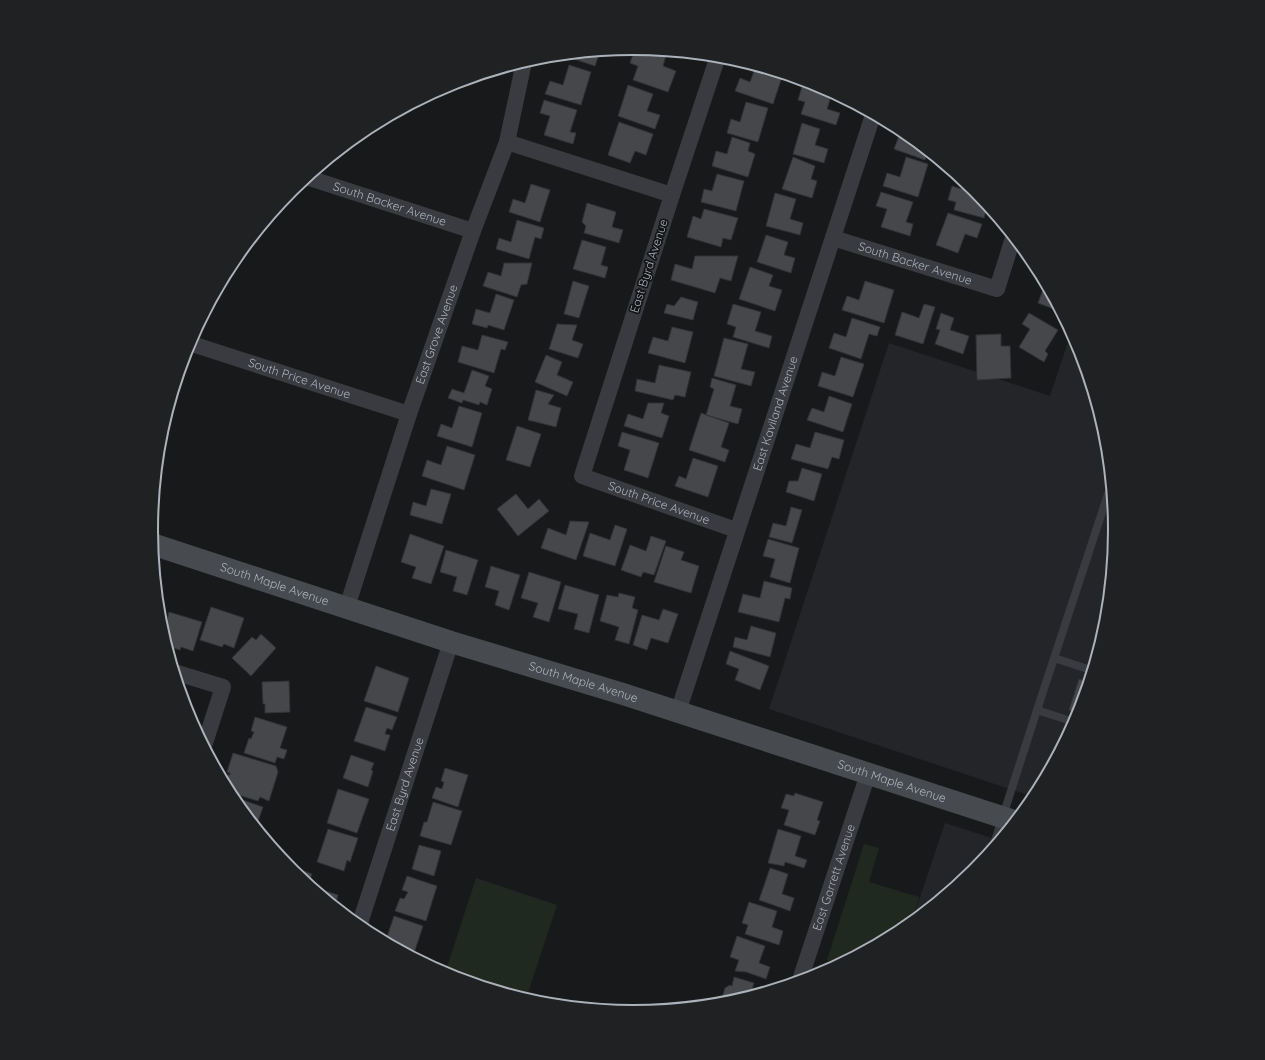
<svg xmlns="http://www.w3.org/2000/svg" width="1265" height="1060" viewBox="0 0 1265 1060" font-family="Quicksand,sans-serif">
	<rect width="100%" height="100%" fill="#18191b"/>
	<path fill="#242528" d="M1071,333l7,13 27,90 9,94 -9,94 -27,91 -44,82 -265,-88 120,-366 161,53z
		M945,823l53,17 -25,31 -61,50z"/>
	<path fill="#202920" d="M864,844l15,4 -10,34 50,15 -7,24 -12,10 -62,33 -11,-4z
		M476,878l81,27 -31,94 -81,-26z"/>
	<path fill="#45474b" stroke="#323337" d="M644,49l9,1 13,5 -3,11 13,5 -8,21 -35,-12 5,-14 -8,-3 4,-12 8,3z
		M600,51l-5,15 -33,-11z
		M569,65l22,7 -10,33 -36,-11 5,-13 13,4z
		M756,66l27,8 -10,30 -38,-13 5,-13 10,4z
		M811,83l21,10 -5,16 13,4 -4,12 -35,-11 4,-12 -7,-2 4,-13 7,2z
		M628,85l25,9 -6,17 13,4 -5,14 -37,-13z
		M544,100l33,10 -7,22 6,1 -3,11 -29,-9 6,-19 -10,-3z
		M746,102l22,6 -10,34 -31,-9 4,-14 9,3z
		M619,122l34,12 -7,21 -11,-4 -5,12 -22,-8z
		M802,123l18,6 -5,16 13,4 -4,14 -31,-9z
		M899,136l12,4 1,-1 16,13 -3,8 -31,-11z
		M732,137l18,6 -2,8 7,3 -7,23 -36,-11 4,-15 11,3z
		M793,157l22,9 -4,13 6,2 -5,17 -30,-9z
		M906,157l22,7 -10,33 -35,-11 4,-13 13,4z
		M717,174l27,7 -8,30 -35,-9 3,-13 8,2z
		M963,181l15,13 -3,8 12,4 -3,12 -30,-8 2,-8 -8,-2 4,-14 9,3z
		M531,184l19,6 -10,32 -31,-10 4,-13 12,4z
		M881,192l32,10 -7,20 7,2 -3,12 -29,-9 6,-18 -11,-3z
		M775,193l21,6 -6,20 13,4 -3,12 -34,-9z
		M587,203l29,9 -4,15 11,3 -4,13 -35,-10 2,-7 -4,-4z
		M704,209l34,9 -7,22 -8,-2 -2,9 -34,-10 6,-21 8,3z
		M948,213l34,11 -5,14 -12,-4 -7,19 -22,-8z
		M517,220l27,8 -3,11 -6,-2 -6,22 -33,-10 3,-11 12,4z
		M766,235l22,7 -4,13 11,3 -4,15 -34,-11z
		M582,240l24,7 -5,18 7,2 -3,11 -32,-9z
		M695,256h43l-7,25 -11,-3 -5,15 -44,-13 4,-16 17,5z
		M504,263h28l-5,21 -6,1 -4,12 -34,-11 5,-14 13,4z
		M750,267l23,8 -4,11 13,4 -7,21 -36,-12z
		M573,281l16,5 -10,32 -15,-4z
		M865,281l29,9 -10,33 -42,-13 5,-14 12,4z
		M1045,284l14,27 -21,-8z
		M496,294l18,6 -10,30 -16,-5 -1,3 -15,-4 4,-15 14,4z
		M681,297l17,5 -5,18 -29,-7 3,-9 7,2z
		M733,304l28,8 -6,19 17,5 -3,12 -36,-11 3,-10 -9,-3z
		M924,304l11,3 -12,37 -28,-9 7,-23 17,6z
		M941,313l13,5 -4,12 19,6 -6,18 -28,-10 5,-14 -4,-1z
		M1029,313l29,17 -13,21 3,3 -4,8 -25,-15 11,-18 -8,-5z
		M852,318l28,9 -3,9 -8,-2 -8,25 -32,-11 5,-15 12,4z
		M557,324l20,1 -5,15 11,4 -5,14 -29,-9z
		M672,327l21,5 -8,31 -37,-10 5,-16 15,4z
		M1001,334v12h9l1,32 -34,2 -1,-45z
		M482,335l26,7 -3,8 -4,-1 -7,24 -36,-11 4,-16 16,4z
		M724,338l24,6 -7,25 14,3 -4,14 -37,-10z
		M546,355l16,7 -5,13 16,7 -6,14 -32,-14z
		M841,357l23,7 -11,33 -35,-11 4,-14 13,4z
		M659,365l32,7 -6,25 -10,-2 -2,5 -38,-9 2,-12 18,4z
		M472,370l17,6 -4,10 7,3 -5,16 -7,-3 -1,3 -16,-5 -1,3 -14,-5 4,-9 12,4z
		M712,378l24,7 -6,21 12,3 -4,15 -32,-9 8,-26 -4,-2z
		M536,390l18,5 -6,9 13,4 -5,19 -28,-7z
		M829,396l23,8 -9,28 -36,-12 5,-12 12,4z
		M648,403h16l-3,10 8,3 -7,22 -38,-12 4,-12 15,5z
		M459,406l23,7 -10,34 -35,-11 4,-12 11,4z
		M701,413l28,10 -8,24 8,3 -4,12 -36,-12z
		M517,426l24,8 -11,33 -24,-7z
		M622,432l37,11 -11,35 -24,-8 6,-20 -12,-4z
		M815,432l29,8 -5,19 -7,-2 -4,12 -37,-10 5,-15 14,4z
		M447,446l28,9 -11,35 -42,-14 5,-16 14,5z
		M693,458l25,8 -10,31 -33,-11 4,-10 7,3z
		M802,468l20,6 -8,27 -28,-9 3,-11h9z
		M431,489l20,5 -9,30 -32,-9 3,-13 13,4z
		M516,494l12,15 11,-10 10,12 -31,25 -21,-27z
		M791,507l11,3 -10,33 -23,-6 4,-14 13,3z
		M570,521l19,1 -13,38 -35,-12 7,-20 18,7z
		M615,525l12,4 -12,37 -32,-10 7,-23 20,7z
		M410,534l34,12 -13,38 -19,-6 4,-11 -15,-5z
		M651,536l15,5 -12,34 -11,-3 -2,5 -20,-7 9,-25 16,6z
		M768,539l31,9 -9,35 -20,-6 5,-18 -12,-3z
		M666,546l18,6 -3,8 18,6 -8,27 -37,-11z
		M446,550l32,10 -11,35 -14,-4 4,-14 -17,-5z
		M491,566l29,9 -11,35 -14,-5 4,-14 -14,-4z
		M529,572l32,10 -12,40 -16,-5 5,-14 -17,-5z
		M764,581l28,7 -2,11 -5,-1 -6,24 -41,-10 5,-18 17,4z
		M565,585l34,10 -10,38 -15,-4 4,-15 -20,-5z
		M619,593l16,4 -3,11 6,2 -9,34 -14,-4 4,-13 -19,-6 7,-26 11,2z
		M211,607l33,11 -10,30 -10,-4 -2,3 -22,-7z
		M158,608l6,2 -4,13z
		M663,609l15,5 -10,29 -17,-5 -4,12 -14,-5 9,-30 17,5z
		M169,612l33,10 -9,29 -12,-4 -1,3 -14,-4 -3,-13z
		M751,626l25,7 -6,24 -37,-10 2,-10 12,3z
		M261,634l15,14 -25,28 -19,-18 20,-21 4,3z
		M730,651l39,15 -9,24 -25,-10 4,-11 -13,-5z
		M376,666l33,12 -11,34 -34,-11z
		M1079,679l9,3 -10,31 -9,-3z
		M289,681l1,31 -25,1v-9h-2l-1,-22z
		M366,707l31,10 -5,13 -5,-2 -2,6 5,1 -5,16 -31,-10z
		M255,717l32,10 -7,21 7,2 -3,9 -7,-2 -2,6 -31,-10 5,-15 2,1 3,-7 -3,-1z
		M233,753l43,13 2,6 -9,29 -9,-4 -2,4 -29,-9 -5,-8 3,-9h3v-2l-3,-1z
		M351,755l23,8 -3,7 2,1 -5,16 -25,-9z
		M445,768l23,7 -10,32 -26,-9 4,-11 6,2 2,-7 -3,-1z
		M338,789l31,10 -12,34 -30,-10z
		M795,793l28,9 -6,18 3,1 -5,14 -31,-10 5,-15 -8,-2 5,-14 8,2z
		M231,796l32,11 -7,20 -24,-29z
		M433,802l29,9 -11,34 -31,-9 4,-14h3z
		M328,829l30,9 -8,24 -3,-2 -3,11 -27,-9z
		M778,829l23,7 -6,20 12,4 -3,8 -19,-6 -1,4 -16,-3z
		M419,845l22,6 -7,25 -22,-7z
		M295,868l17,6 -4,10 -14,-11z
		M770,868l18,6 -6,20 12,4 -4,13 -31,-11z
		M407,876l30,10 -11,35 -31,-10 5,-13 4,1 4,-7 -6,-2z
		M316,888l22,7 -3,11 -20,-16z
		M749,902l28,9 -5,16 11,4 -4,14 -34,-11 3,-9 -6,-2z
		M394,916l29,10 -10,30 -22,-11 1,-3 -6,-2z
		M737,936l28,10 -6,17 11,4 -4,12 -20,-7 -11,-1 4,-11 -9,-3z
		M734,977l20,6 -4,13 -24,7 -5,-2 4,-13 5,-3 2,1z"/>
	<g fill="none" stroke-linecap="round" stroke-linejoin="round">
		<path stroke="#393b40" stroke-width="8" d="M1054,658l37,12
			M1037,710l73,-222
			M993,847l44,-137 37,12"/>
		<g stroke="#393b40" stroke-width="16">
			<path id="s1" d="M718,56l-46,139 -90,281 154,54"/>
			<path d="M507,142l165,53"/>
			<path id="s2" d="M306,177l167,54"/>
			<path id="s3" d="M833,238l164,51 16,-51"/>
			<path id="s4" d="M189,343l220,71"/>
			<path id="s5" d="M347,607l62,-193 64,-183 34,-89 17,-80"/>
			<path d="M174,672l49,15 -19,59"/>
			<path id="s6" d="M678,712l195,-597"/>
			<path id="s7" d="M359,926l92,-284"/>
			<path id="s8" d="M800,980l68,-206"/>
		</g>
		<path stroke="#474b50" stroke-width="22" id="s9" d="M152,544l299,98 172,52 391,127"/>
	</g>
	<g text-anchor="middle" stroke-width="3.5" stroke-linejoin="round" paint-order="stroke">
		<g font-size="12" fill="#abb2ba" stroke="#131416">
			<text dy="4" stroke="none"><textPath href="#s2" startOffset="88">South Backer Avenue</textPath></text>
			<text dy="4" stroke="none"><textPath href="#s3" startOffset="86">South Backer Avenue</textPath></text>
			<text transform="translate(649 266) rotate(-72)" y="4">East Byrd Avenue</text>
			<text dy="4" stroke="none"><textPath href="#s5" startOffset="287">East Grove Avenue</textPath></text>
			<text dy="4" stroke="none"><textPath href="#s4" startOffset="116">South Price Avenue</textPath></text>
			<text dy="4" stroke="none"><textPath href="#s6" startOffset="314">East Kaviland Avenue</textPath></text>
			<text dy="4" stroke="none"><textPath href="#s1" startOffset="523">South Price Avenue</textPath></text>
			<text dy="4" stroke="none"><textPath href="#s9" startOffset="129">South Maple Avenue</textPath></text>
			<text dy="4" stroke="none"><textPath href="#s9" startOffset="453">South Maple Avenue</textPath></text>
			<text dy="4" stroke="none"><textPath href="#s9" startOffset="777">South Maple Avenue</textPath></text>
			<text dy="4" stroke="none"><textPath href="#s7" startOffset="149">East Byrd Avenue</textPath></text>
			<text dy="4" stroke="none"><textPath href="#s8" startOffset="108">East Garrett Avenue</textPath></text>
		</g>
	</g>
	<path d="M0 0H1265V1060H0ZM158 530a475 475 0 1 1 950 0a475 475 0 1 1-950 0Z" fill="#1f2123" fill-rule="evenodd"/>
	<path fill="none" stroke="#abb2ba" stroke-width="2" d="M158 530a475 475 0 1 1 950 0a475 475 0 1 1-950 0Z"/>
</svg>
